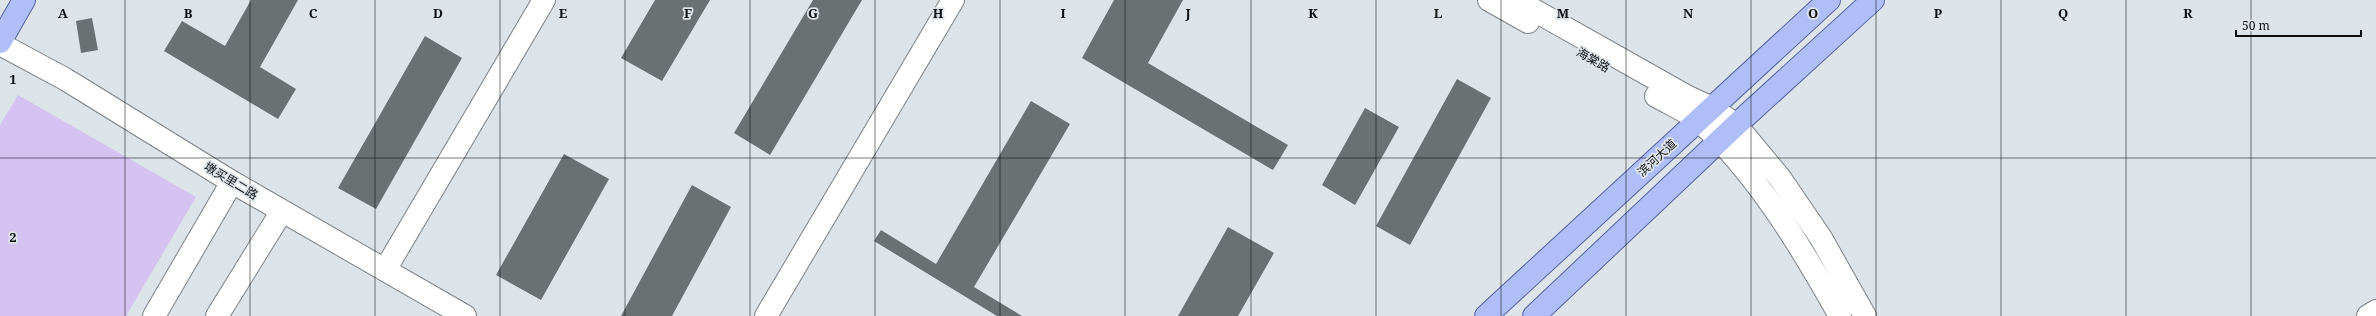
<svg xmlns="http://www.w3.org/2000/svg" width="2376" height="316" viewBox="0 0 2376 316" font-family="'Noto Serif','Noto Sans SC',serif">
	<rect width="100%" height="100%" fill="#dde4e9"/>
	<path fill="#d4c2f0" d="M18,95l178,102 -70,119h-126v-191z"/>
	<path fill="#697173" d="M251,0h47l-38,67 36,22 -18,30 -114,-68 18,-30 43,25z
		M655,0h55l-48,81 -41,-23z
		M813,0h49l-92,155 -36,-22z
		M1114,0h69l-35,63 140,82 -15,25 -191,-112z
		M92,18l6,32 -17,3 -5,-32z
		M425,36l37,22 -86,151 -38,-21z
		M1457,79l34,19 -81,147 -34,-19z
		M1031,101l39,23 -96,163 48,29h-25l-123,-75 7,-11 55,34z
		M1365,108l34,19 -44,78 -33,-20z
		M564,154l45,25 -68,121 -45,-25z
		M692,185l39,22 -59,109h-51z
		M1228,227l46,26 -36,63h-60z"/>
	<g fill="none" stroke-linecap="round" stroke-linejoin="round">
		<defs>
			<path id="minor" d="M1489,0l39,22
				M1516,0l172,97 24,11 24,17 44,53 41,60 44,78
				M0,44l65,35 167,103 233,134
				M1656,96c14,8 31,15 43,25 57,50 104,129 141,195
				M385,270l159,-270
				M154,316l78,-134
				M217,316l65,-105
				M766,316l187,-316
				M2368,316l8,-5"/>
			<path id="major" d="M0,42l24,-42
				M1486,316l343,-316
				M1534,316l202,-191 137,-125"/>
		</defs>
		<use href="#minor" stroke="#7b8186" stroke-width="24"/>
		<use href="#major" stroke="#5564a2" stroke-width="24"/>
		<use href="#minor" stroke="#fff" stroke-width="22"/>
		<use href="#major" stroke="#b0bef7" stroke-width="22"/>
	</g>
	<path fill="none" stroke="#0c0e10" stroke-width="1" stroke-opacity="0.55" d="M125,0v316M250,0v316M375,0v316M500,0v316M625,0v316M750,0v316M875,0v316M1000,0v316M1125,0v316M1251,0v316M1376,0v316M1501,0v316M1626,0v316M1751,0v316M1876,0v316M2001,0v316M2126,0v316M2251,0v316M0,158h2376"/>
	<g text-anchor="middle" stroke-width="3.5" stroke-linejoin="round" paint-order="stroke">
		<g font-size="12" fill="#0c0e10" stroke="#dde4e9">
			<text transform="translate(1593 60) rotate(30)" y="4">海棠路</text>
			<text transform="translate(1657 158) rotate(-43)" y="4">滨河大道</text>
			<text transform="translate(231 181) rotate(31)" y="4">墩买里二路</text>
		</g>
	</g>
	<g font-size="13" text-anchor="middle" font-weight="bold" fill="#0c0e10" stroke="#dde4e9" stroke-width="3.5" stroke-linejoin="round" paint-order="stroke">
		<text x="63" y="18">A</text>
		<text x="188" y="18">B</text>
		<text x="313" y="18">C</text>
		<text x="438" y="18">D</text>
		<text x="563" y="18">E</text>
		<text x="688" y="18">F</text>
		<text x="813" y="18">G</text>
		<text x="938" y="18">H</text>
		<text x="1063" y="18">I</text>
		<text x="1188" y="18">J</text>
		<text x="1313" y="18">K</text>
		<text x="1438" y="18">L</text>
		<text x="1563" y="18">M</text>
		<text x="1688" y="18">N</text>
		<text x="1813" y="18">O</text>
		<text x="1938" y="18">P</text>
		<text x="2063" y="18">Q</text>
		<text x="2188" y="18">R</text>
		<text x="13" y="84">1</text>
		<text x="13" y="242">2</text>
	</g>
	<path d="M2236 30v6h125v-6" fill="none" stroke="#0c0e10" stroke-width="2"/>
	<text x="2242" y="30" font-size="12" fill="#0c0e10" stroke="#dde4e9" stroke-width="3" paint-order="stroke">50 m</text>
</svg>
